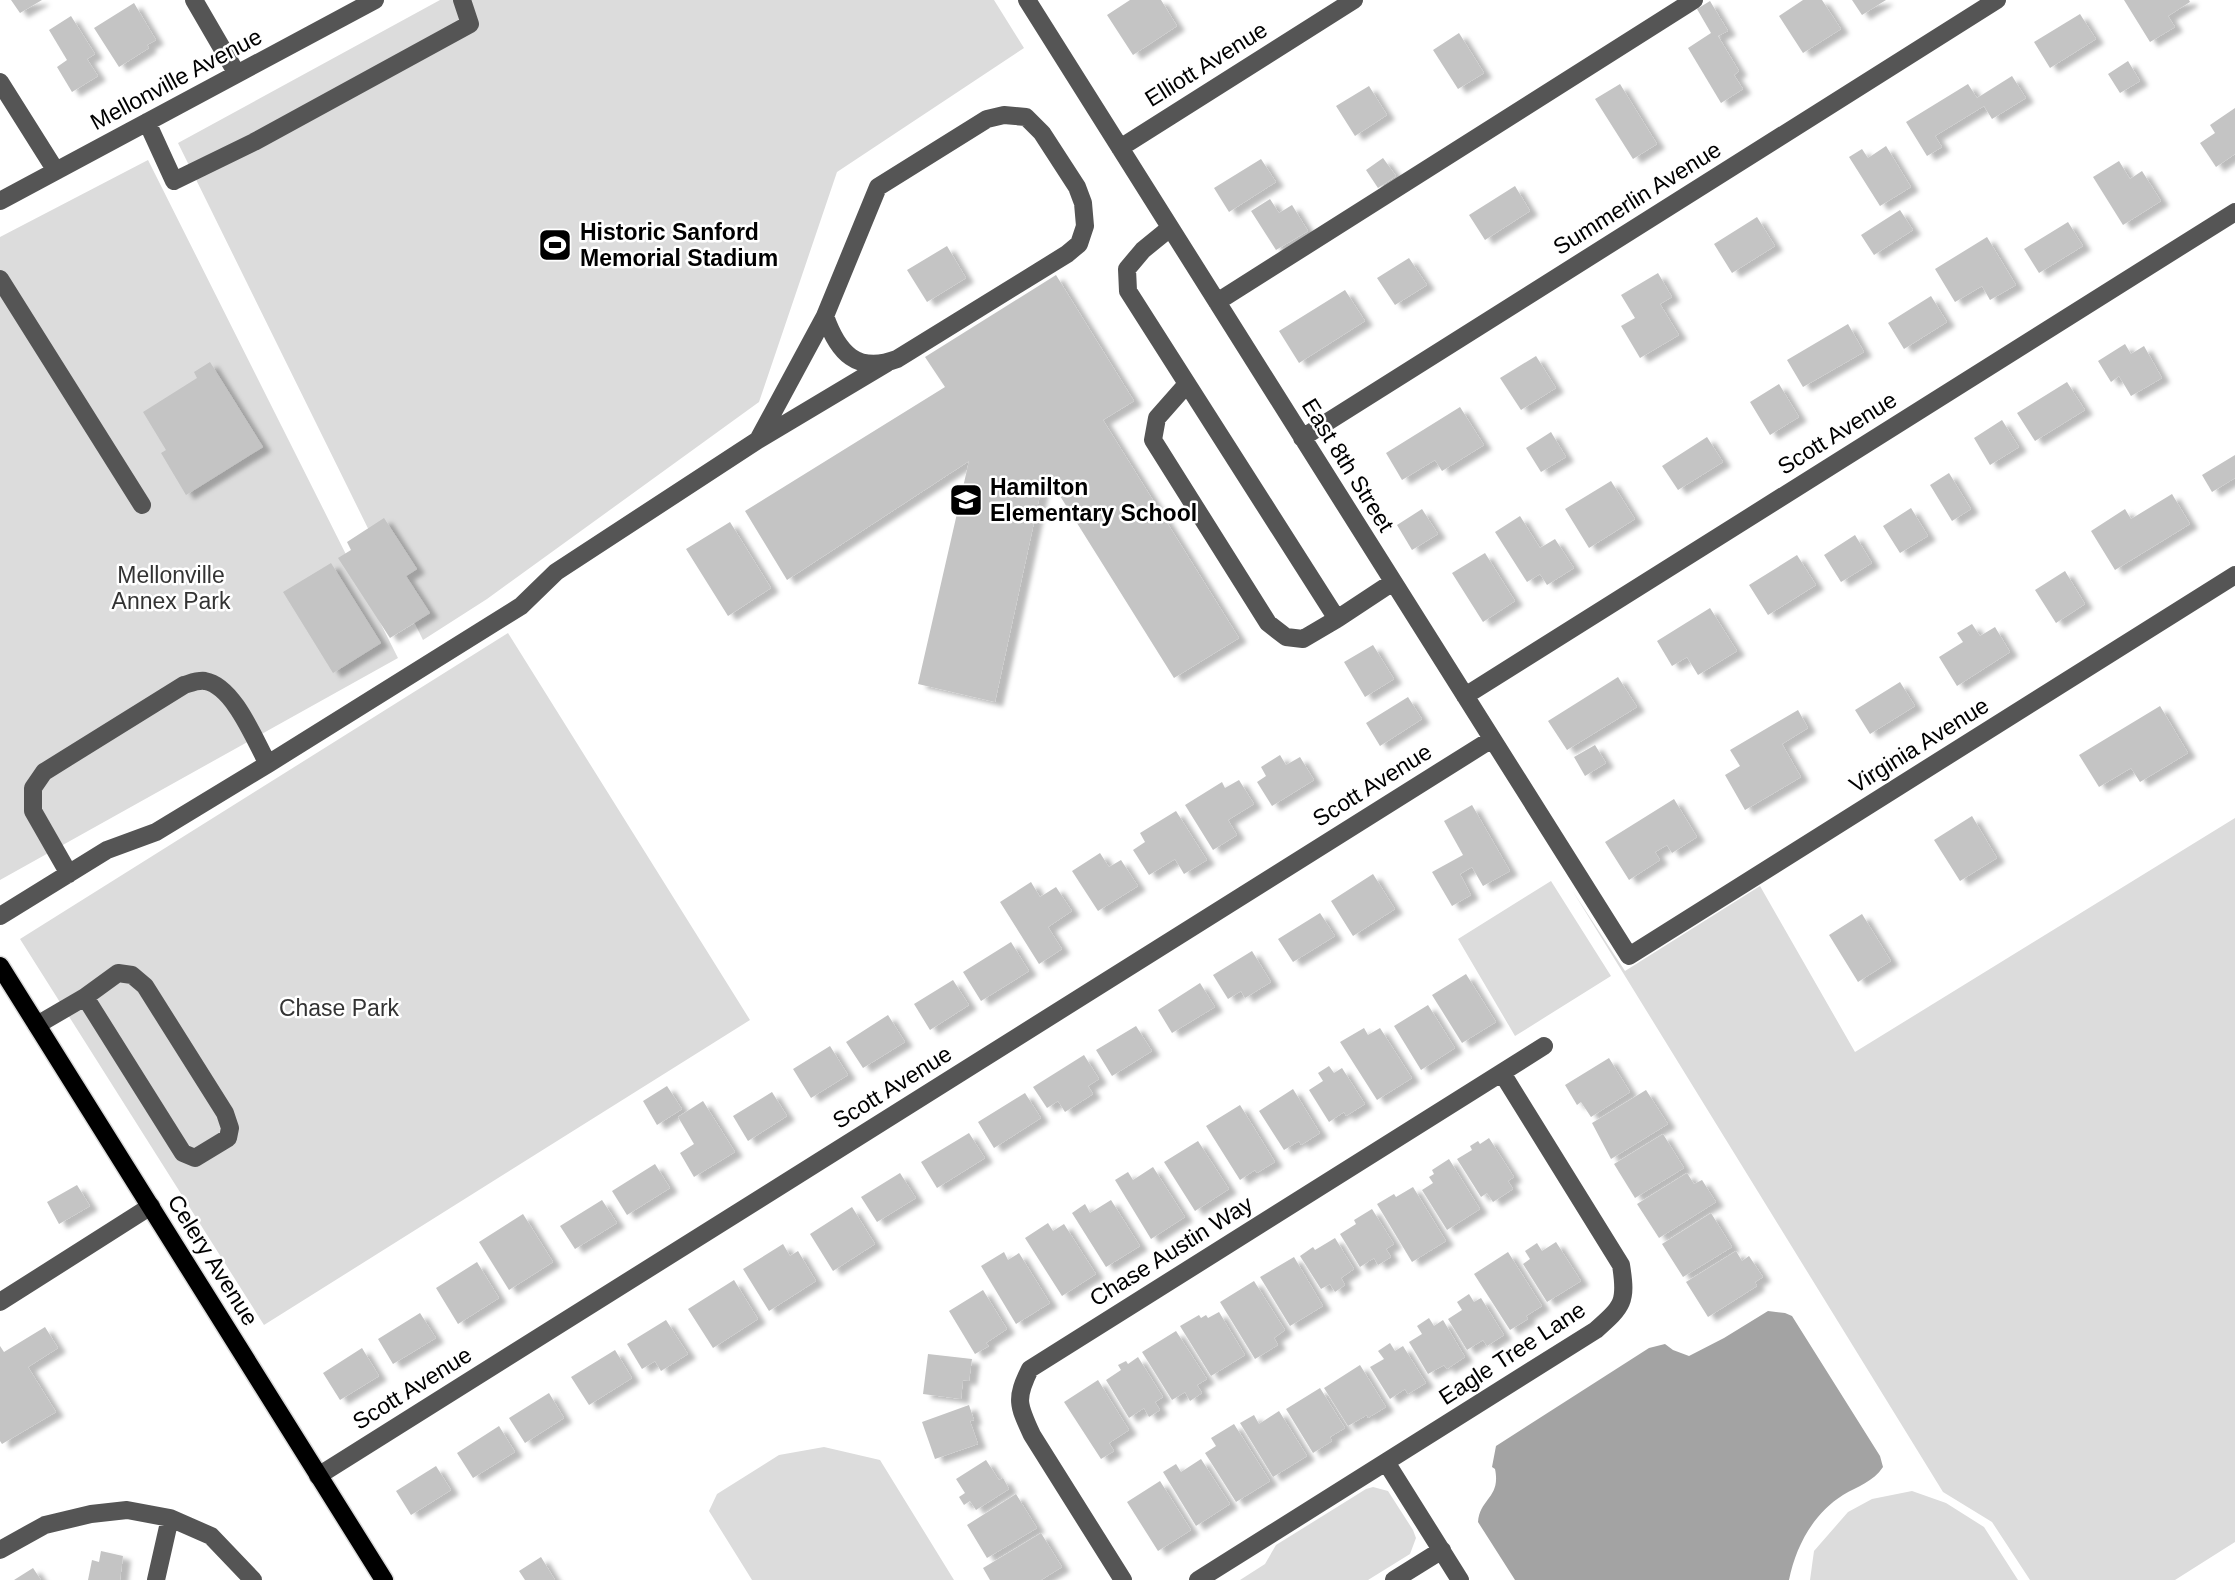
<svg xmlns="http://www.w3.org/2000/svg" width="2235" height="1580" viewBox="0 0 2235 1580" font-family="Helvetica,sans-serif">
	<defs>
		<filter id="shadow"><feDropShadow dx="8" dy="4.5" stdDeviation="2" flood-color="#0004"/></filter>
	</defs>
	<rect width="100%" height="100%" fill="#fff"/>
	<path fill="#dcdcdc" d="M440,0h554l30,48 -187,124 -78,230 -272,197 -64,41 -245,-497z
		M148,160l250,498 -398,222v-643z
		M508,633l242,387 -486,305 -244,-386z
		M2235,818v724l-60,38h-145l-38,-58 -49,-30 -371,-602 53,81 135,-85 95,166z
		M1551,881l60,95 -96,60 -57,-97z
		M824,1447l56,13 74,120h-202l-43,-69 8,-17 62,-39z
		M1373,1487l15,4 25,39 3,8 -6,16 -42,26h-128l25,-16 11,-19 90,-56z
		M1912,1491l34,12 38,24 34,53h-208l4,-29 34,-39 24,-13z"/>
	<path fill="#a3a3a3" d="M1768,1311l17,2 7,3 88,140 3,11c-10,15 -25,19 -40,28 -30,19 -47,51 -54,85h-274l-37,-58c2,-24 23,-24 17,-53l-3,-2 4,-21 153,-98 16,-4 8,6 16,6 35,-18z"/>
	<path fill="#c4c4c4" filter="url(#shadow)" d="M11,0h31l-22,13z
		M1130,0h31l16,26 -44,29 -26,-40z
		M1803,0h19l19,29 -38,24 -24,-37z
		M1852,0h34l-24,15z
		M2124,0h65l1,2 -22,14 7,11 -25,15z
		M1710,1l18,30 -10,5 21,35 -5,4 9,14 -22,14 -33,-55 23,-15 -14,-24z
		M134,3l22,37 -9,5 2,3 -30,19 -25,-39z
		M2080,14l16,25 -46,29 -16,-26z
		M71,16l24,38 -8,5 11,17 -26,16 -15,-25 10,-7 -18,-30z
		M1459,33l25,40 -26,16 -25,-39z
		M2128,61l12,20 -20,12 -12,-19z
		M2012,76l14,22 -34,21 -8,-13 -49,30 7,11 -15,9 -21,-34 62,-38 9,14z
		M1620,84l37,60 -24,15 -38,-60z
		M1369,86l18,29 -32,21 -19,-30z
		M2235,108v46l-19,13 -16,-24 15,-10 -5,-8z
		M1886,146l25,41 -31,19 -31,-49 13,-8 6,9z
		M1383,158l13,18 -18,12 -12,-18z
		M1261,159l15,23 -47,30 -15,-24z
		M2119,161l11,18 12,-8 19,30 -38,24 -30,-48z
		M1515,186l15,25 -45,29 -16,-25z
		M1270,199l9,14 13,-8 16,26 -32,19 -25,-39z
		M1900,210l13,20 -39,25 -13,-20z
		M1757,217l18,29 -43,27 -18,-29z
		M2068,222l15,24 -44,27 -15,-24z
		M1987,237l29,48 -26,15 -8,-14 -27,16 -20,-33z
		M947,246l19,32 -39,24 -20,-32z
		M1409,258l18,27 -32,20 -18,-27z
		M1658,273l14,24 -12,7 19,31 -39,23 -19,-32 14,-8 -14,-23z
		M1056,275l78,126 -31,19 136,218 -65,40 -129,-206 -50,230 -77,-18 51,-223 -182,119 -42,-69 200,-124 -20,-30z
		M1345,290l20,31 -66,42 -20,-32z
		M1931,296l16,26 -43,27 -16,-26z
		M1848,324l16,28 -61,35 -16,-27z
		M2125,344l6,10 13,-8 18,32 -31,18 -12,-20 -8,6 -13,-21z
		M1536,356l20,32 -35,22 -21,-32z
		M210,362l53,85 -77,48 -25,-42 5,-3 -23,-38 54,-34 -3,-6z
		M2067,382l18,28 -50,31 -18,-28z
		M1779,384l20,33 -29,18 -20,-33z
		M1460,407l24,38 -42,26 -7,-11 -33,20 -16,-27z
		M2002,420l17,27 -29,18 -16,-27z
		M1551,432l15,25 -25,15 -15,-24z
		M1707,437l16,25 -45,28 -16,-24z
		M2235,455v23l-23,14 -10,-17z
		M1949,473l22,36 -19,12 -22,-36z
		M1611,481l24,38 -46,29 -24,-39z
		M2172,494l18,30 -75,46 -24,-39 34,-22 6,10z
		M1911,508l17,28 -28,17 -17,-27z
		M1422,509l16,25 -26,16 -15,-25z
		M1520,516l20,32 15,-9 19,29 -27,17 -7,-11 -13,8 -32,-50z
		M384,518l33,51 -11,7 24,37 -40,25 -52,-80 13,-8 -4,-8z
		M730,522l41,66 -43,28 -42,-67z
		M1855,535l17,28 -31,19 -17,-27z
		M1485,553l30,48 -32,21 -31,-49z
		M1797,555l19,30 -48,30 -19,-30z
		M331,563l50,80 -48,30 -50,-81z
		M2065,571l20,33 -29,19 -21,-33z
		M1710,608l27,43 -39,24 -11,-18 -15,9 -15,-25z
		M1972,624l8,12 15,-9 15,25 -53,34 -18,-29 24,-15 -6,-9z
		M1373,645l21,34 -29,18 -21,-35z
		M1618,677l19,30 -70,43 -19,-29z
		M1900,682l15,24 -45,28 -15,-24z
		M1408,697l14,22 -42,27 -14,-23z
		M2160,706l28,47 -48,29 -9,-14 -32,19 -20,-32z
		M1798,710l10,18 -26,16 19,33 -56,33 -20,-35 15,-9 -10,-16z
		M1595,745l11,18 -21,13 -11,-19z
		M1280,755l6,10 14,-8 14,23 -42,26 -15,-24 9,-6 -5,-9z
		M1239,780l15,24 -26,16 9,15 -24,15 -28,-45 37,-23 3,6z
		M1674,799l23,38 -25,16 -5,-8 -12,7 5,8 -31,20 -24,-38z
		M1472,805l38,66 -27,15 -11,-19 -12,7 11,21 -19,11 -20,-34 31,-17 -19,-34z
		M1176,811l31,49 -23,14 -9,-15 -26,16 -16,-25 12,-8 -5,-9z
		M1972,816l25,42 -37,23 -26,-41z
		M1100,853l9,14 12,-7 17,26 -40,25 -26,-40z
		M1373,874l22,35 -42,27 -22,-35z
		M1031,882l9,15 16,-10 16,24 -24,16 14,22 -23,15 -39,-62z
		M1320,913l15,23 -42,26 -15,-23z
		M1862,914l29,47 -33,21 -29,-47z
		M1011,942l18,29 -48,30 -18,-29z
		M1252,951l19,31 -26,16 -4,-7 -13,8 -15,-24z
		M1466,974l30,48 -34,21 -30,-48z
		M953,980l16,25 -39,25 -16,-26z
		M1200,983l15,24 -43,26 -14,-23z
		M1428,1005l27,43 -34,22 -27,-44z
		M888,1015l17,27 -42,26 -17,-26z
		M1136,1026l16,25 -40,25 -16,-26z
		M1364,1028l4,7 12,-7 32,50 -35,22 -37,-58z
		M830,1046l18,29 -37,23 -18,-29z
		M1084,1055l15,24 -11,7 5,8 -28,18 -7,-11 -11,7 -14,-21z
		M1609,1058l21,34 -39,25 -10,-15 -4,3 -12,-20z
		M1329,1066l5,7 8,-5 23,36 -19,12 -2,-4 -15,10 -20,-32 14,-9 -5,-8z
		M667,1086l15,23 -25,16 -14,-24z
		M1293,1089l27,44 -19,12 -2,-4 -15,9 -25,-39z
		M1646,1090l22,34 -57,35 -19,-36z
		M772,1092l15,24 -39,25 -15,-25z
		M1025,1093l16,25 -47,30 -16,-26z
		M703,1101l32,51 -41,25 -14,-24 14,-9 -16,-27z
		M1240,1105l35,57 -18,11 -2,-3 -15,10 -34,-54z
		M969,1133l16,25 -48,30 -16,-26z
		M1663,1134l21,34 -49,30 -21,-34z
		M1489,1138l25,39 -6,4 5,8 -20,13 -6,-9 -6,4 -24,-38 15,-9 -2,-4 8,-5 2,3z
		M1198,1141l31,48 -34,22 -31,-49z
		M1449,1159l31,50 -33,21 -25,-40 11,-7 -4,-6 5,-3 -2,-4z
		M655,1164l15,24 -43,27 -15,-24z
		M1153,1167l32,50 -34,22 -36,-59 13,-8 5,8z
		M900,1173l16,25 -39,24 -16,-25z
		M1687,1173l7,11 8,-4 14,22 -57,36 -22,-34z
		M77,1185l13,21 -31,18 -12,-22z
		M1413,1187l33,54 -34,21 -35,-58 17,-10 2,3z
		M602,1200l15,23 -42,26 -15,-23z
		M1111,1200l29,46 -34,21 -34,-54 13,-9 5,9z
		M852,1207l23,37 -42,27 -23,-37z
		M1372,1209l22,35 -8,5 5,8 -13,8 -4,-7 -14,9 -20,-33 16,-10 -2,-4z
		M1711,1213l21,34 -49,30 -21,-33z
		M523,1214l30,48 -44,28 -30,-48z
		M1048,1223l5,8 11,-7 32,50 -34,22 -37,-58z
		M1335,1238l19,31 -13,9 4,7 -10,7 -5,-8 -9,5 -21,-33 13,-9 2,3z
		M1556,1242l25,39 -34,21 -24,-38 7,-5 -5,-8 12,-8 5,8z
		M783,1244l7,12 8,-5 18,30 -47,30 -26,-42z
		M1736,1251l6,10 7,-5 14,21 -8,5 2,4 -49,31 -22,-35z
		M1004,1252l4,8 11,-7 31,50 -34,21 -35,-58z
		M1508,1252l34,54 -16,10 2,3 -18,11 -36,-56z
		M1294,1257l29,49 -33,20 -30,-49z
		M477,1262l22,36 -41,26 -22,-36z
		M734,1280l24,39 -45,29 -25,-39z
		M1254,1281l31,49 -11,8 4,7 -23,14 -35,-57z
		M983,1290l24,39 -21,14 3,3 -14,8 -26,-43z
		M1469,1294l5,8 7,-4 23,37 -17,11 -4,-6 -16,10 -19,-31 14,-9 -5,-8z
		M1219,1312l26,43 -34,21 -31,-50 19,-11 2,3 5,-3 2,3z
		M420,1313l16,25 -43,26 -15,-25z
		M1429,1318l5,8 9,-6 22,37 -18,12 -3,-4 -16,9 -19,-32 13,-8 -5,-8z
		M666,1320l22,34 -27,17 -6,-10 -13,8 -15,-25z
		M45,1327l13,21 -30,19 28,45 -54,32 -2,-3v-95l4,6z
		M1176,1331l31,48 -10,6 5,8 -12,8 -5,-9 -13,8 -30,-48z
		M1390,1343l5,8 8,-5 23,37 -18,11 -3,-5 -15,10 -20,-32 14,-8 -6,-8z
		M362,1348l17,28 -39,24 -17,-27z
		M615,1350l17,28 -43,27 -18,-28z
		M928,1354l44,5 -3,22 -6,-1 -2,19 -38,-5z
		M1138,1357l25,40 -8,5 5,8 -11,7 -5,-9 -15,10 -23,-38 15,-10 -3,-5 8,-4 2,3z
		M1360,1365l26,42 -18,11 -1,-3 -19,11 -24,-38z
		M1098,1380l31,50 -20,13 5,8 -13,8 -37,-57z
		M1320,1388l25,40 -15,9 2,4 -19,12 -27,-44z
		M549,1393l15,25 -39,25 -16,-25z
		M969,1405l5,15 -4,1 8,23 -43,15 -13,-37z
		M1279,1411l28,45 -34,21 -33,-54 14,-8 5,9z
		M1234,1424l36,57 -34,21 -31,-49 11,-7 -5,-8z
		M499,1426l16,26 -42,26 -16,-25z
		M1201,1459l29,45 -34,22 -33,-54 13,-8 5,8z
		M986,1460l13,20 4,-2 6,11 -33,21 -6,-9 -6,4 -5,-8 6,-4 -9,-14z
		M436,1466l15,24 -40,25 -15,-24z
		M1160,1481l31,49 -33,21 -31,-49z
		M1016,1494l21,34 -50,30 -20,-33z
		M1041,1533l21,34 -21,13h-51l-7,-12z
		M101,1551l22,5 -3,24h-32l4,-20 7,2z
		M541,1557l14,23h-30l-6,-9z
		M33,1568l8,12h-27z"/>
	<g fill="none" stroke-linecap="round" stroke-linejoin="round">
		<defs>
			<path id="major" d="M0,966l384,614"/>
		</defs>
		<use href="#major" stroke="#dbdbdb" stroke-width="21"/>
		<path stroke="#555" stroke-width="18" d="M194,0l43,74
			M1027,0l602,956 606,-381
			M0,82l56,89
			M1004,115l22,2 16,16 35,54 6,16 2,23 -6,18 -12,10 -170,105c-40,15 -59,-6 -72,-43l53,-129 109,-68z
			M147,122l27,59 80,-39 216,-118 -8,-24
			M1120,148l234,-148
			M0,201l375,-201
			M1170,228l-27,22 -16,19 1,22 209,328 56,-37
			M0,279l142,226
			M1217,302l477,-302
			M1187,384l-30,34 -4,22 115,183 18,14 17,2 34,-20
			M1302,438l695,-438
			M758,440l129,-77
			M1465,696l770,-484
			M69,874l-36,-63v-23l11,-16 140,-87c7,-2 14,-5 21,-4 29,5 50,60 63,83
			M0,916l107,-66 49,-18 112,-68 253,-158 35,-34 202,-132 67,-124
			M37,1025l48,-28 98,156 12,5 33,-20 2,-10 -5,-15 -80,-127 -13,-11 -14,-2 -33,24
			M0,1302l151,-96
			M1386,1462l74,118
			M318,1476l1174,-737
			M0,1550l45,-25 46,-11 36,-4 43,8 41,18 42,44
			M156,1580l14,-62
			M1123,1580l-91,-145c-14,-30 -17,-36 -2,-66l514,-323
			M1198,1580l398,-250c27,-24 31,-28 25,-65l-119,-192
			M1394,1580l48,-30"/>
		<use href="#major" stroke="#000" stroke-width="18"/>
	</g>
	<defs>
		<symbol id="stadium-square" viewBox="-11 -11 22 22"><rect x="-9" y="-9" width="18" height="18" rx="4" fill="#000" stroke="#fff"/><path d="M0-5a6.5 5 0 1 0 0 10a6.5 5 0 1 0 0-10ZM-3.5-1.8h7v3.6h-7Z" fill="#fff"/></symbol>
		<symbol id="school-square" viewBox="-11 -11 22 22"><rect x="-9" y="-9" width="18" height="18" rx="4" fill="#000" stroke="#fff"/><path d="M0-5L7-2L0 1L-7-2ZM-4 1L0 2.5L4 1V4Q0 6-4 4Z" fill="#fff"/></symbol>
	</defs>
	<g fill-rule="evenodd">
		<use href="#stadium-square" x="536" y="226" width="38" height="38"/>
		<use href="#school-square" x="947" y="481" width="38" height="38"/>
	</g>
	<g text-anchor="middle" stroke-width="5" stroke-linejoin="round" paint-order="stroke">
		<g font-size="23" fill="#000" stroke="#fff">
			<text transform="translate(1206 64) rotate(-32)" y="8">Elliott Avenue</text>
			<text transform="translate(176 79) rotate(-28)" y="8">Mellonville Avenue</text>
			<text transform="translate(1637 198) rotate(-32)" y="8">Summerlin Avenue</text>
			<text transform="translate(1837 433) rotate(-32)" y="8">Scott Avenue</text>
			<text transform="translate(1348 465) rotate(58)" y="8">East 8th Street</text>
			<text transform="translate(1919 745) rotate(-32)" y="8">Virginia Avenue</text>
			<text transform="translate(1372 785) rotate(-32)" y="8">Scott Avenue</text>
			<text transform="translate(892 1087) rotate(-32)" y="8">Scott Avenue</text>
			<text transform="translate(1171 1251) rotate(-32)" y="8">Chase Austin Way</text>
			<text transform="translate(213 1260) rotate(58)" y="8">Celery Avenue</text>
			<text transform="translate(1512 1353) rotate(-33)" y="8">Eagle Tree Lane</text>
			<text transform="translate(412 1388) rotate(-32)" y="8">Scott Avenue</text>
		</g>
		<g font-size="23" font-weight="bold" fill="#000" stroke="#fff" text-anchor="start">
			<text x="580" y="240">Historic Sanford<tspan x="580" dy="26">Memorial Stadium</tspan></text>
			<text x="990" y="495">Hamilton<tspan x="990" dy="26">Elementary School</tspan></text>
		</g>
		<g font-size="23" fill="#333" stroke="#fff">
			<text x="171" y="583">Mellonville<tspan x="171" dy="26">Annex Park</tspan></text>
			<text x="339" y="1016">Chase Park</text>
		</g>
	</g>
</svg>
